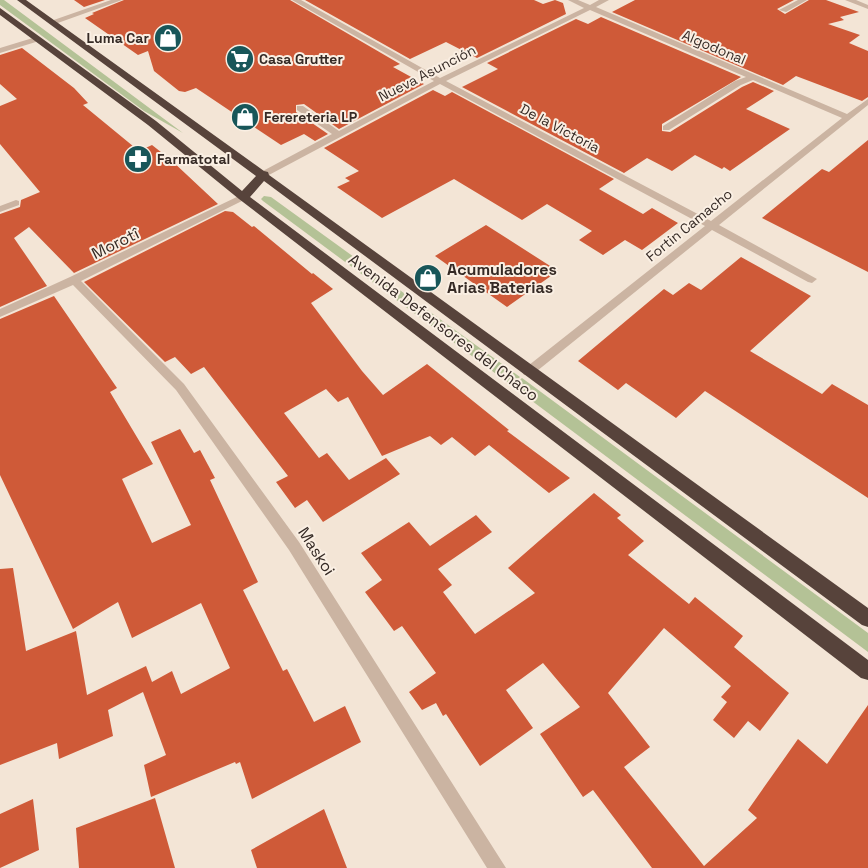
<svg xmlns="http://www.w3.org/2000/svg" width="868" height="868" viewBox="0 0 868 868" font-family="'Space Grotesk',sans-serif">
	<rect width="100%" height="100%" fill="#f3e5d6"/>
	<path fill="#b4c296" d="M0,0h4l179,133 -39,-22 -144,-106z
		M264,196l7,1 249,180 -9,8 -248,-184 -2,-2z
		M522,378l346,255v19l-356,-266z"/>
	<path fill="#cf5a38" d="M74,0h31l-21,7z
		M124,0h166l110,64 -7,3 31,17 -85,45 -35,-25 -8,1v7l32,22 -13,7 -11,-7 -23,11 -85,-57 -11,4 -6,-1 -25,-20 -6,-20 -10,4 -53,-37 9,-4 -2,-1z
		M305,0h229l9,4 12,-4 8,3 3,11 -89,44 -31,-16 -36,17z
		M635,0h159l-17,9 8,5 24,-14h17l33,12 -19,5 4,3 -16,4 32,11 -11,8 19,8v46l-6,4 -66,-25 -13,9 -171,-73z
		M601,17l140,60 -79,47v7l8,1 72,-45 11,-5 21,9 -28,18 44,20 -60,42 -6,-4 -2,2 -27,-14 -23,16 -25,-13 -23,15 -162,-86 36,-18 -11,-6 89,-44 12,5z
		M22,48l52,40 14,15 -5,2 56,46 13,-6 19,15 47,44 -144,69 -45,-46 -15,11 33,48 -47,21v-93l20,-7 1,-7 19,-8 -40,-48v-38l17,-7 -17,-15v-29z
		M433,90l12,6 7,-4 162,87 -15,10 44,25 9,-6 26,15 -36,27 -17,-10 -22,15 -24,-15 13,-9 -45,-27 -25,16 -68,-41 -72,39 -45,-31 13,-6 -5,-3 14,-7 -35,-23z
		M868,140v132l-106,-54 60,-49 7,3z
		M225,211l8,1 19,15 2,-1 58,48 1,-1 20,16 -22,14 51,68 21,24 44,-31 82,66 -2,1 63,47 -21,15 -60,-48 -14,11 -23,-19 -11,8 -11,-9 -48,20 -34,-59 -10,5 -12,-13 -42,24 35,45 8,-5 22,27 37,-22 14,16 -77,48 -16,-22 -12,8 -19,-26 12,-6 -84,-109 -13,7 -16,-17 -10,5 -81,-80z
		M486,225l72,46 -51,36 -72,-51z
		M741,257l70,39 -61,55 72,43 10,-10 36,21v93l-163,-107 -29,27 -50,-35 -8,7 -40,-29 86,-72 9,6 16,-12 12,7z
		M54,296l63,92 -7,4 43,72 -31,15 30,64 39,-18 -40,-83 29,-13 14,24 6,-3 15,28 -5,2 48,102 -15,8 40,81 4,-2 27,53 31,-16 16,36 -109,57 -12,-37 -4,2 -1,-2 -84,35 -7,-32 22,-10 -23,-63 -35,18 5,26 -54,23 -2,-16 -57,22v-196l13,-1 13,83 50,-20 11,64 59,-29 6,16 20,-11 9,23 49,-26 -29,-65 -69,35 -14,-36 -45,27 -73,-154v-156z
		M594,493l27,22 -4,3 27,23 -16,14 61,49 6,-7 48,39 -9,11 55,46 -29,38 -12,-10 -14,17 -21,-18 14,-18 -6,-5 10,-11 -67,-58 -56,65 42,54 -26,20 80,99 53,-48 -9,-8 50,-71 29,25 41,-59v163h-216l-59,-78 -10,7 -43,-63 40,-27 -37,-44 -37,27 27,38 -53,38 -34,-52 -3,2 -7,-13 -14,7 -13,-18 27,-19 -34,-47 -8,5 -29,-39 17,-12 -21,-27 48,-31 21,24 46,-31 16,17 -54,37 14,16 -9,7 32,42 60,-41 -27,-25z
		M155,798l20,70h-96l-3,-40z
		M33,799l6,51 -39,18v-54z
		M324,809l23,59h-90l-6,-18z"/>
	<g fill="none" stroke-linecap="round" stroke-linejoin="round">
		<path fill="#cbb4a2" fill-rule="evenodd" d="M111,0h11l-67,24 -7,-2z
			M292,0h9l139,78 144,-70 -16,-8h10l12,5 9,-5h10l-13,7 251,107 21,-15v6l-149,120 98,54 -5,4 -4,-1 -96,-52 -180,145h-8l-2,-3 2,-3 181,-143 -265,-142 -173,92h-6v-4l71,-38 -35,-24v-4h6l36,25 95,-50zM590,10l156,67 -11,4 -72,45v4h6l72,-45 12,-5 89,38 -131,103 -265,-140z
			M798,0h9l-21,12 -7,-2z
			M845,0h11l12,5v4z
			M36,37h3v4l-39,12v-5z
			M243,194l3,1v4l-165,82 103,103 115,158 207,326h-19l-198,-318 -113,-160 -103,-105 -73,32v-8l70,-32z
			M16,200l3,1v4l-19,7v-6z"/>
		<path fill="#57433b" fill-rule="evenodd" d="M17,0h9l238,171 4,1 1,3 599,433v19l-6,-2 -598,-444 -14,16 618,463v20l-7,-2 -622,-479 -91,-74 -148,-110v-7l156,113 86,70 14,-15z"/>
	</g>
	<defs>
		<symbol id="shop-disc" viewBox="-11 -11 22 22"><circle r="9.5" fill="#185659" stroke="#faefe3"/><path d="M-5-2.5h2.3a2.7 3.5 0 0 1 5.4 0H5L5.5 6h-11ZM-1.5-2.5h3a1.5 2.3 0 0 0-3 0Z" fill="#fff"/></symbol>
		<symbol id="supermarket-disc" viewBox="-11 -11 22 22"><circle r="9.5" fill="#185659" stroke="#faefe3"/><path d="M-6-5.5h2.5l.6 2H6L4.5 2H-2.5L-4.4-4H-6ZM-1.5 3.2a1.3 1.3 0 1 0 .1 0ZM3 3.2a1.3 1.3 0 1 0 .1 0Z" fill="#fff"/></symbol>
		<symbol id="pharmacy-disc" viewBox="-11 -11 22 22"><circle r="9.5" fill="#185659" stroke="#faefe3"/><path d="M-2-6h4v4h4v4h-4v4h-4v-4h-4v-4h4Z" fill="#fff"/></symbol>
	</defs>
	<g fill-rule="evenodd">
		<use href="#shop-disc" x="152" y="22" width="32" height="32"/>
		<use href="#supermarket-disc" x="224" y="43" width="32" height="32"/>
		<use href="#shop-disc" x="229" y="101" width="32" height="32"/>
		<use href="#pharmacy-disc" x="122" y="143" width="32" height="32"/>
		<use href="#shop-disc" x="412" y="262" width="32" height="32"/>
	</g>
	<g text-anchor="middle" stroke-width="4" stroke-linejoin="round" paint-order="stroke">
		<g font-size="14" font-weight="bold" fill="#352a25" stroke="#faefe3" text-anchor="start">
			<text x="149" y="43" text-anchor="end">Luma Car</text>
			<text x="259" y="64">Casa Grutter</text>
			<text x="264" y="122">Ferereteria LP</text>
			<text x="157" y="164">Farmatotal</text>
		</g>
		<g font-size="14" fill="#352a25" stroke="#faefe3">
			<text transform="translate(714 47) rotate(23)" y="5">Algodonal</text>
			<text transform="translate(427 73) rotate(-27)" y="5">Nueva Asunción</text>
			<text transform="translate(560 128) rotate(28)" y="5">De la Victoria</text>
			<text transform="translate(689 225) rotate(-39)" y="5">Fortin Camacho</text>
		</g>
		<g font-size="16" fill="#352a25" stroke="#faefe3">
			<text transform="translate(115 243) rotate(-26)" y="6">Morotî</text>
			<text transform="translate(444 327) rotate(37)" y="6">Avenida Defensores del Chaco</text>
			<text transform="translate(317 551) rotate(57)" y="6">Maskoi</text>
		</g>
		<g font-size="16" font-weight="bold" fill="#352a25" stroke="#faefe3" text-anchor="start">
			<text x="447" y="275">Acumuladores<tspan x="447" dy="18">Arias Baterias</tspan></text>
		</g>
	</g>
</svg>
